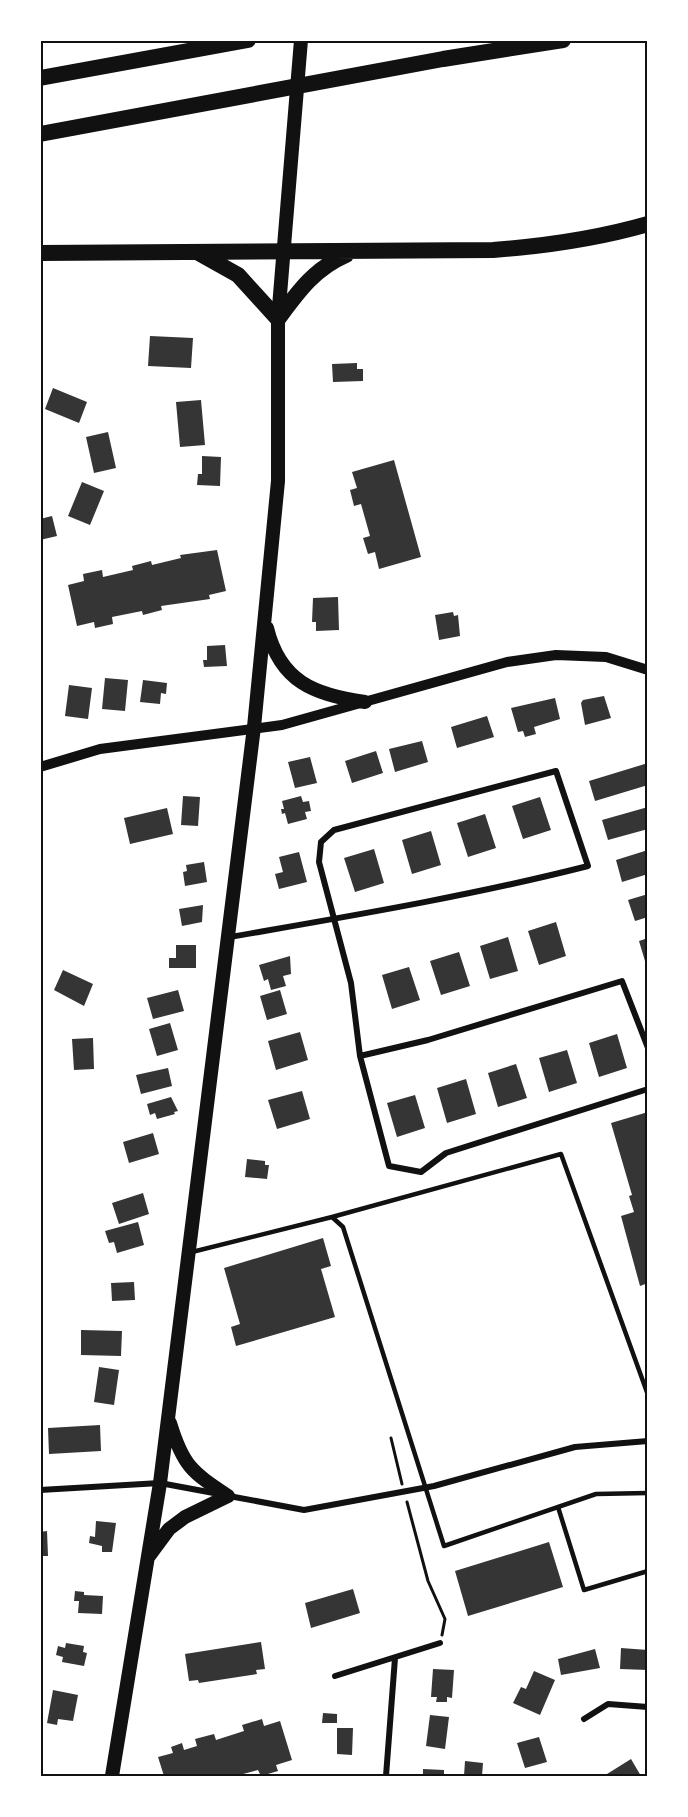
<svg xmlns="http://www.w3.org/2000/svg" width="688" height="1817" viewBox="0 0 688 1817" font-family="'Work Sans',sans-serif">
	<rect width="100%" height="100%" fill="#fff"/>
	<path fill="#353535" d="M150,336l43,2 -2,30 -43,-2z
		M357,363v6h6v12l-30,1 -1,-18z
		M53,388l34,14 -8,21 -34,-14z
		M201,400l4,45 -25,2 -4,-45z
		M108,432l8,36 -22,5 -8,-36z
		M202,456l19,1 -1,29 -23,-1 1,-11h4z
		M394,460l27,97 -42,12 -4,-17 -7,2 -5,-16 7,-2 -9,-32 -7,2 -4,-16 7,-2 -5,-16z
		M82,482l22,9 -14,34 -22,-9z
		M52,516l5,20 -17,4v-21z
		M217,550l9,41 -17,4 1,4 -49,7 1,4 -19,5 -1,-4 -30,6 1,7 -18,4 -1,-6 -17,4 -9,-41 16,-4 -1,-7 19,-4 1,7 30,-7 -1,-4 19,-5 1,4 29,-7 -1,-3z
		M338,597l1,33 -23,1v-9h-4l1,-24z
		M453,612l1,4 4,-1 2,21 -21,4 -4,-25z
		M225,645l2,21 -23,1 -1,-7h4v-14z
		M105,678l23,2 -3,31 -23,-2z
		M143,680l24,3 -1,11 -5,-1 -1,11 -20,-2z
		M69,685l23,3 -4,31 -23,-3z
		M604,696l7,22 -26,7 -4,-22 2,-3z
		M555,698l5,21 -26,8 2,7 -11,3 -2,-6 -5,1 -7,-24z
		M487,716l7,21 -37,11 -6,-21z
		M422,741l6,21 -33,10 -6,-23z
		M376,751l7,22 -31,10 -7,-22z
		M310,757l7,26 -22,5 -7,-26z
		M648,763v22l-53,16 -6,-20z
		M183,796l17,1 -2,29 -17,-1z
		M301,796l2,6 6,-1 2,10 -6,1 2,7 -19,5 -3,-11 -3,1 -1,-5h3l-2,-8z
		M540,797l11,33 -28,9 -11,-33z
		M648,807v22l-40,11 -6,-20z
		M167,808l6,26 -43,10 -6,-26z
		M485,814l11,34 -28,9 -11,-34z
		M431,831l10,34 -29,9 -10,-34z
		M374,849l10,34 -29,9 -11,-34z
		M648,850v24l-26,8 -6,-22z
		M299,852l8,30 -28,7 -4,-15 8,-2 -4,-15z
		M204,862l3,20 -22,4 -2,-14 4,-1 -1,-6z
		M648,894v23l-13,4 -7,-21z
		M203,905l-1,17 -20,4 -3,-17z
		M556,922l10,34 -27,9 -11,-34z
		M508,937l10,34 -28,8 -10,-33z
		M648,938v22l-3,1 -6,-20z
		M176,945h20v23h-27v-10h7z
		M459,952l11,34 -29,9 -11,-34z
		M290,956l1,18 -8,2 3,10 -15,4 -3,-11 -4,2 -5,-16z
		M409,967l11,33 -28,9 -10,-34z
		M63,970l30,14 -9,22 -30,-16z
		M178,990l6,21 -31,8 -6,-21z
		M280,990l7,24 -20,6 -7,-24z
		M170,1023l8,27 -21,6 -8,-27z
		M300,1032l8,28 -32,10 -8,-29z
		M617,1034l10,34 -28,9 -10,-34z
		M93,1038l1,31 -20,1 -2,-31z
		M567,1050l10,33 -28,9 -10,-34z
		M516,1064l11,34 -29,9 -10,-34z
		M168,1068l4,18 -31,8 -5,-19z
		M466,1079l10,35 -29,9 -10,-35z
		M302,1091l8,28 -33,10 -9,-29z
		M415,1095l10,33 -28,9 -10,-34z
		M171,1097l7,14 -4,1 1,2 -18,5 -2,-6 -5,2 -3,-11z
		M648,1112v171l-8,3 -19,-70 13,-4 -5,-16 3,-1 -21,-72z
		M153,1133l6,21 -30,9 -6,-21z
		M247,1159l18,2v4h4l-2,14 -22,-2z
		M143,1193l6,21 -30,10 -7,-21z
		M138,1222l6,23 -27,8 -3,-11 -5,1 -4,-12z
		M323,1238l8,28 -10,3 14,48 -99,29 -5,-19 9,-3 -16,-56z
		M134,1282l1,18 -23,1 -1,-18z
		M81,1330l41,1 -1,25 -40,-1z
		M99,1367l20,3 -5,35 -20,-3z
		M100,1425l1,26 -52,3 -1,-26z
		M96,1521l20,2 -4,29h-10v-6l-13,-3 1,-7 5,1z
		M47,1531l1,25h-8v-24z
		M549,1542l14,45 -95,29 -13,-45z
		M353,1589l7,24 -49,15 -6,-25z
		M75,1591l9,1v3l19,1 -1,18 -24,-1 1,-12h-5z
		M261,1642l4,27 -9,1 1,4 -58,9 -1,-3 -9,1 -4,-27z
		M66,1643l18,3 -1,6 4,1 -3,13 -22,-4 1,-5 -7,-2 2,-9 7,2z
		M621,1648l27,2v20l-28,-1z
		M595,1649l5,19 -39,7 -3,-16z
		M433,1669l21,1 -2,28 -5,-1v5h-11l1,-5h-6z
		M534,1671l21,9 -15,35 -27,-12 8,-16 5,2z
		M53,1690l25,5 -5,26 -15,-2 -1,6 -10,-2z
		M323,1713l14,1v9h-15z
		M430,1715l19,2 -4,32 -19,-3z
		M262,1719l2,7 16,-5 12,39 -16,5 2,6 -17,5 -3,-6 -22,6h-72l-6,-19 15,-4 -2,-6 11,-4 2,7 13,-4 -2,-7 19,-5 2,6 28,-9 -2,-6z
		M337,1728h16l-1,27 -15,-1z
		M539,1737l8,25 -22,6 -8,-25z
		M631,1759l10,17h-33l-1,-2z
		M465,1761l18,2 -1,13h-18z
		M423,1769l21,1v6h-21z"/>
	<g fill="none" stroke-linecap="round" stroke-linejoin="round">
		<path stroke="#111" stroke-width="3" d="M391,1438l11,46
			M407,1502l21,79 17,38 -3,16"/>
		<path stroke="#111" stroke-width="4.5" d="M332,1217l229,-63 87,241
			M192,1252l140,-35 11,10 101,319 152,-52 52,-1
			M558,1507l26,83 64,-19"/>
		<path stroke="#111" stroke-width="6" d="M230,937c120,-21 240,-41 358,-71l-32,-95 -222,59 -13,12 -2,20 32,121 9,73 29,110 32,6 25,-19 202,-64
			M360,1056l68,-16 194,-59 26,67
			M40,1490l120,-7 59,11
			M229,1496l75,14 130,-24 141,-39 73,-6
			M335,1676l105,-33
			M584,1719l24,-15 40,3
			M386,1776l9,-118"/>
		<path stroke="#111" stroke-width="10" d="M40,767l60,-18 182,-24 225,-63 49,-7 50,2 42,13"/>
		<path stroke="#111" stroke-width="14" d="M267,628c13,54 48,67 98,74
			M170,1423c13,43 22,49 58,73
			M149,1556l20,-27 16,-12 43,-21
			M112,1776l48,-293 94,-756 24,-246v-162l23,-279"/>
		<path stroke="#111" stroke-width="16" d="M40,78l208,-38
			M40,134l403,-75 120,-19
			M197,252l41,23 40,44c20,-27 36,-50 68,-64
			M40,253l453,-3c53,-4 103,-11 155,-26"/>
	</g>
	<rect width="688" height="1817" fill="none" stroke="#ffffff" stroke-width="84"/>
	<rect x="42" y="42" width="604" height="1733" fill="none" stroke="#111" stroke-width="2"/>
</svg>
